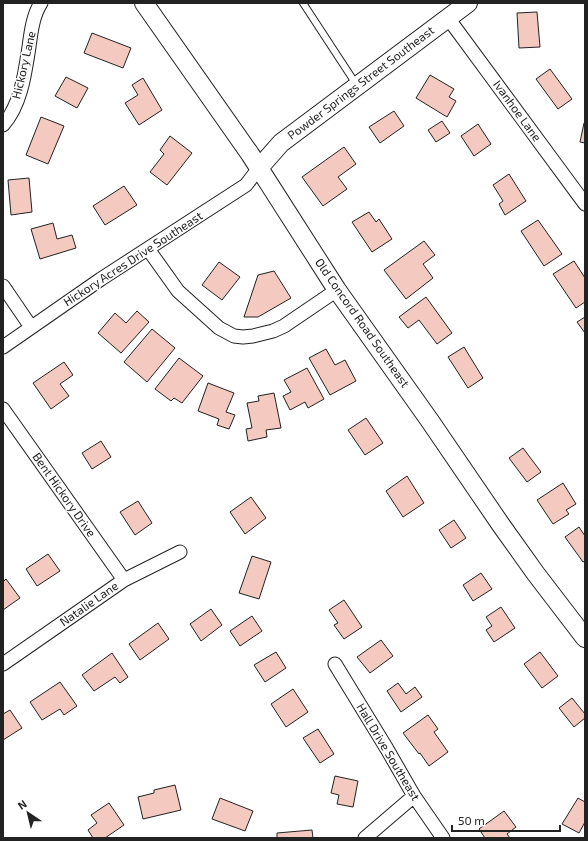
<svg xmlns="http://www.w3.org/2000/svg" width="588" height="841" viewBox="0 0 588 841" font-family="'Exo 2',sans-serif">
	<rect width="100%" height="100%" fill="#fff"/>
	<path fill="#f3c9c0" stroke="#222" d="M537,12l3,35 -21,1 -2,-35z
		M92,33l39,15 -8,20 -39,-15z
		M550,69l22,30 -14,10 -22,-30z
		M430,75l24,14 -5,8 7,4 -9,16 -31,-19z
		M66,77l22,11 -11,20 -22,-12z
		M143,78l19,32 -23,15 -14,-22 13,-8 -6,-10z
		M394,111l10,15 -24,17 -11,-16z
		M41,117l23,9 -16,38 -22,-9z
		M442,121l8,12 -14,9 -8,-12z
		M584,123h1v20l-5,-1z
		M478,124l13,20 -17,12 -13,-20z
		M170,136l22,17 -25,32 -17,-13 14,-18 -4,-4z
		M344,147l12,17 -18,13 9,12 -24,17 -21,-29z
		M509,174l17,27 -21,14 -6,-11 4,-3 -10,-16z
		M29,178l3,34 -21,3 -3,-35z
		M124,186l13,19 -32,20 -12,-19z
		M369,212l7,10 3,-3 13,20 -20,13 -20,-30z
		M538,220l24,34 -18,12 -23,-35z
		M53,223l4,16 15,-4 4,13 -36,11 -9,-30z
		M424,241l11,14 -12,9 10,14 -27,21 -22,-29z
		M574,261l11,17v24l-9,6 -23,-34z
		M219,262l21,15 -18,23 -20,-15z
		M274,271l17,27 -33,19h-14l14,-42z
		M426,297l26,36 -15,11 -18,-24 -11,8 -9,-11z
		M137,311l12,11 -28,31 -23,-20 17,-20 11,10z
		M585,317v16l-8,-11z
		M152,329l23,19 -28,34 -23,-20z
		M464,347l19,31 -15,10 -20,-31z
		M326,349l9,16 10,-5 11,21 -26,14 -21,-37z
		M179,358l24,18 -21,27 -8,-5 -3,3 -16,-12z
		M64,362l9,13 -13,9 9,12 -18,13 -18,-26z
		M307,368l17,31 -16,9 -3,-6 -15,8 -7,-14 8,-4 -7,-12z
		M208,383l26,10 -8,19 9,3 -6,14 -12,-4 2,-6 -21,-8z
		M274,393l7,35 -15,2 1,7 -19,4 -2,-12 6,-1 -5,-25 12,-2 -1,-5z
		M366,418l17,25 -18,12 -17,-25z
		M101,441l10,16 -19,12 -10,-16z
		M523,448l18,24 -14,10 -18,-24z
		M407,476l17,27 -21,14 -17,-26z
		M563,483l13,21 -10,6 3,4 -16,10 -16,-24z
		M251,497l15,21 -21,16 -15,-22z
		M138,501l14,22 -17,12 -15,-23z
		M454,520l12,18 -15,10 -12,-18z
		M579,527l6,9v25l-2,1 -18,-25z
		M48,554l12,17 -23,15 -11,-17z
		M252,556l19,6 -12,37 -20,-6z
		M481,573l11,16 -19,12 -10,-16z
		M6,579l14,19 -17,12v-28z
		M344,600l18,27 -18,12 -10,-14 4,-2 -9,-13z
		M501,607l14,21 -21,14 -8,-12 6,-4 -6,-9z
		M211,609l11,16 -21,16 -11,-17z
		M252,616l10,15 -22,15 -10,-15z
		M158,623l11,16 -29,21 -11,-16z
		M381,640l12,16 -23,17 -13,-16z
		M276,652l10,16 -21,14 -11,-17z
		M540,652l18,24 -16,12 -18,-24z
		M112,653l16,24 -8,6 -5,-6 -21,14 -12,-16z
		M60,682l17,24 -13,9 -4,-6 -18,11 -12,-18z
		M398,683l8,11 9,-7 7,10 -21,15 -14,-21z
		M293,689l15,23 -22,15 -15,-23z
		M572,698l13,16v4l-11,9 -15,-19z
		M10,710l12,18 -19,12v-26z
		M428,715l10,14 -4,3 14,20 -19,14 -9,-13 -1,1 -16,-21z
		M318,729l16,25 -14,9 -17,-25z
		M335,776l23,5 -5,26 -16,-3 2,-9 -8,-2z
		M175,785l6,25 -38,9 -5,-22 16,-4v-3z
		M220,798l33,13 -8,20 -33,-12z
		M578,798l7,4v20l-6,11 -17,-9z
		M109,803l15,22 -19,13h-12l-5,-8 9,-7 -6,-8z
		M504,811l12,16 -9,7 3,4h-25l-6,-9z
		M312,830l1,8h-36v-5z"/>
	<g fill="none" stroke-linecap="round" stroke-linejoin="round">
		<defs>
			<path id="lane" d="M303,3l53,81"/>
			<path id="street" d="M448,18l137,186
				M3,125c18,-20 22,-52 26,-78 2,-15 4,-32 12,-44
				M148,249l30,42 41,37 15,8 9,1 10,-1 20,-5 11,-5 53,-36
				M3,286l28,41
				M3,347l98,-68 145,-94 13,-17
				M3,409l121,171
				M3,664l121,-84 56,-28
				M335,664l52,85 27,47 29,42
				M365,838l49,-42"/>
			<path id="secondary" d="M144,3l106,151 87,136 93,131 71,104 35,49 49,64
				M259,168l22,-25 187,-140"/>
		</defs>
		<use href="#lane" stroke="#222" stroke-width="8"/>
		<use href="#street" stroke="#222" stroke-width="15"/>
		<use href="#secondary" stroke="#222" stroke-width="20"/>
		<use href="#lane" stroke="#fff" stroke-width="6"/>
		<use href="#street" stroke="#fff" stroke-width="13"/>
		<use href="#secondary" stroke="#fff" stroke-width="18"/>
	</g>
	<g text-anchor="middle" stroke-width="3" stroke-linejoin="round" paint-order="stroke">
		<g font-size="12" fill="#222" stroke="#fff">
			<text transform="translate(24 65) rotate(-77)" y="4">Hickory Lane</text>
			<text transform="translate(361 83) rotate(-37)" y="4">Powder Springs Street Southeast</text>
			<text transform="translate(517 111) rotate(54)" y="4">Ivanhoe Lane</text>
			<text transform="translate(133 259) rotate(-33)" y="4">Hickory Acres Drive Southeast</text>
			<text transform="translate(362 323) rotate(55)" y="4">Old Concord Road Southeast</text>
			<text transform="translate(64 495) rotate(55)" y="4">Bent Hickory Drive</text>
			<text transform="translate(89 604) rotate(-35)" y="4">Natalie Lane</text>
			<text transform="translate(388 752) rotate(59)" y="4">Hall Drive Southeast</text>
		</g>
	</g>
	<rect width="588" height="841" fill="none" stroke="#222222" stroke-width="8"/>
	<g transform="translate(28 813) rotate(325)" stroke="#ffffff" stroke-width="3" paint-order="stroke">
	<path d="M0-3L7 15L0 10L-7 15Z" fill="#222222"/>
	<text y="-6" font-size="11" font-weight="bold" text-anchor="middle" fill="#222222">N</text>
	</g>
	<path d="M452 825v6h108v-6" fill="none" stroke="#222222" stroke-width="2"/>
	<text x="458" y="825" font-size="12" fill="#222222" stroke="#ffffff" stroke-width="3" paint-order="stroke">50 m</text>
</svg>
